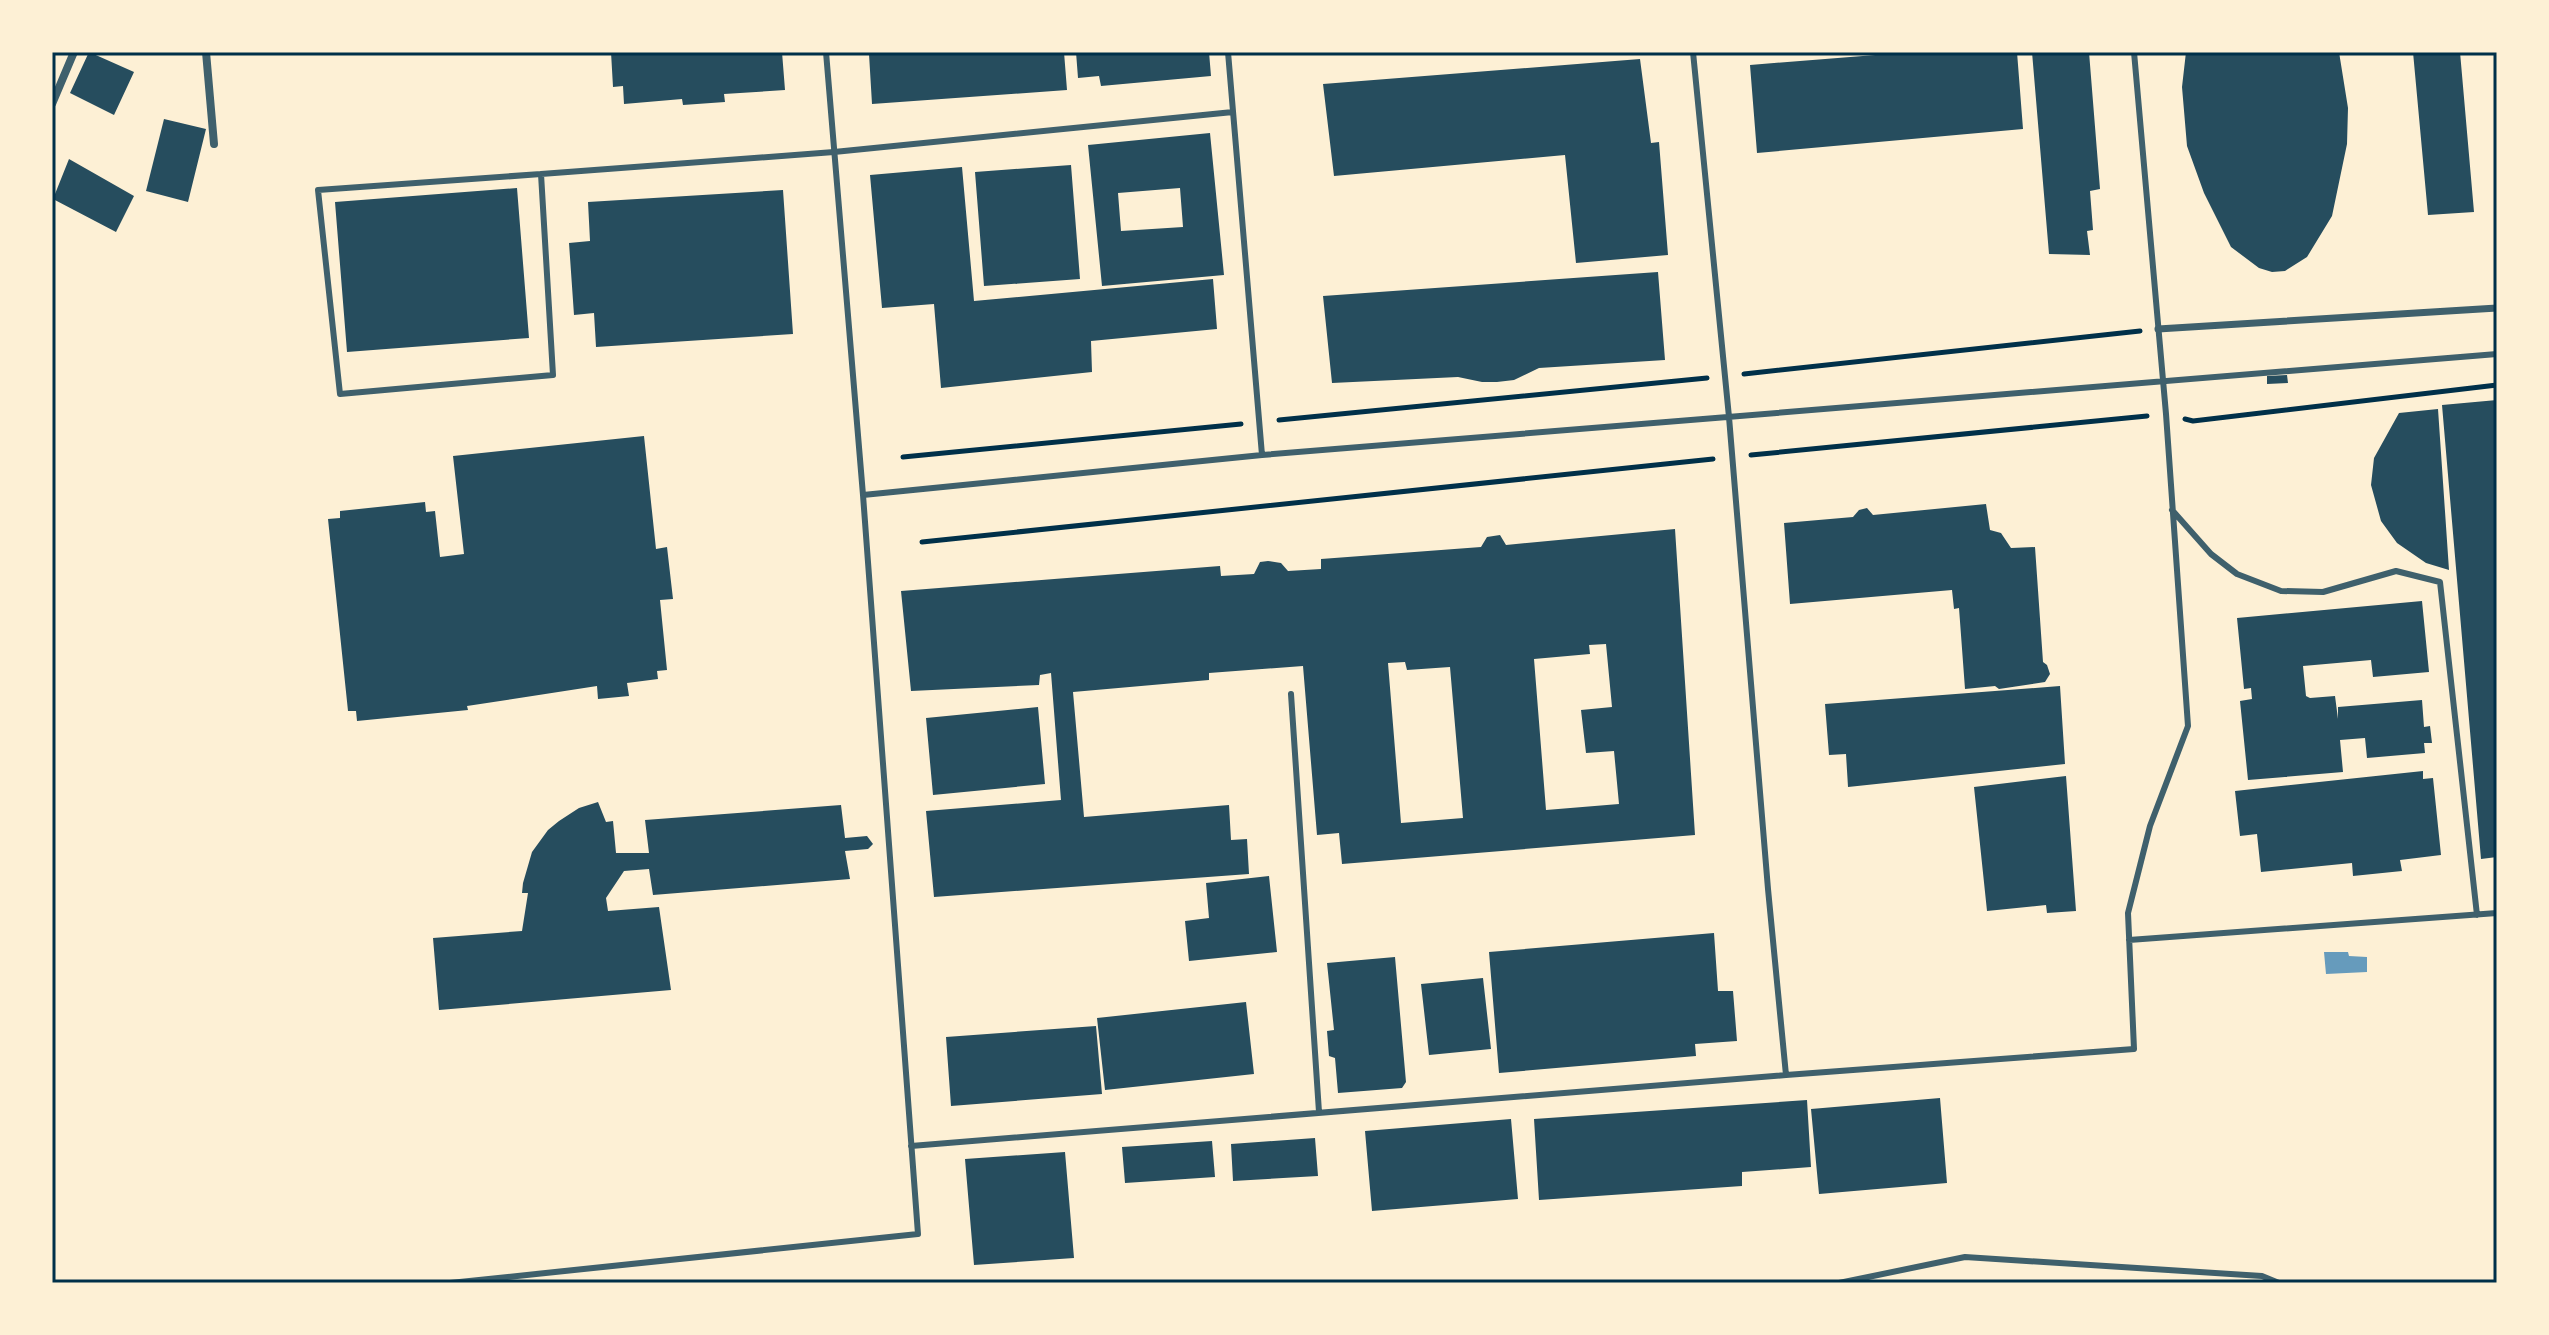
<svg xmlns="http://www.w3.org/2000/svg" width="2549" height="1335" viewBox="0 0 2549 1335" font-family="Jost,sans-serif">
	<rect width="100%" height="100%" fill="#fdf0d5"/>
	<path fill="#669bbc" d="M2324,952h24l1,4 18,1v15l-41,2z"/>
	<path fill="#264d5e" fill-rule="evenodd" d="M89,52l45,20 -20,43 -44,-22z
		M611,52h171l3,38 -61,4 1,8 -42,3 -1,-6 -58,5 -1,-18 -10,1z
		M878,52h186l3,38 -195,14 -3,-50z
		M1076,52h133l2,24 -110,10 -2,-10 -21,2z
		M1913,52h104l6,77 -266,24 -7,-88z
		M2032,52h57l11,137 -10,2 3,39 -6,1 3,24 -41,-1z
		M2186,52h153l9,56 -1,36 -15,72 -25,41 -22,14 -13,1 -13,-4 -28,-21 -27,-54 -17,-47 -5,-59z
		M2413,52h47l14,160 -46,3z
		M1640,59l11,84 8,-1 9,113 -92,8 -11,-108 -231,21 -11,-92z
		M164,119l42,10 -18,73 -42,-11z
		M1210,133l14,142 -122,11 -14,-141zM1180,188l3,39 -62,4 -3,-38z
		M69,159l65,37 -18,36 -63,-33z
		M1071,165l9,114 -96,7 -9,-114z
		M962,167l12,134 239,-22 4,50 -126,12 1,31 -151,16 -7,-84 -52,4 -12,-133z
		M517,188l12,150 -182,14 -12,-150z
		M783,190l10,144 -197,13 -2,-34 -20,2 -5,-72 21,-2 -2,-39z
		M1658,272l7,88 -126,8 -25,12 -17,2h-15l-24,-5 -126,6 -9,-87z
		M2287,375l1,8 -21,1v-8z
		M2497,400v457l-16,2 -39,-454z
		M2438,409l11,161 -23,-7 -29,-20 -16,-22 -10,-36 3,-27 25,-45z
		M644,436l12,113 11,-2 6,52 -13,1 7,70 -10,1 1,8 -31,4 2,13 -31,3 -1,-13 -130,20 1,4 -111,11 -1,-10h-8l-20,-192 12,-1v-7l85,-9 1,10 9,-1 5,46 24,-3 -11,-98z
		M1986,504l4,26 11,3 10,15 24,-1 8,115 4,3 3,9 -5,8 -46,7 -4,-3 -30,3 -6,-81 -5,1 -2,-19 -162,14 -6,-81 69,-6 6,-7 8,-2 6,7z
		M1675,529l20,306 -353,29 -3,-31 -22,2 -14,-169 -94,7v7l-136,12 11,125 145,-12 2,35 16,-1 2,35 -315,23 -8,-86 135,-11 -10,-127 -11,2 -1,10 -128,6 -10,-100 319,-25 1,10 33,-2 6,-12 8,-1 13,2 7,8 33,-2v-10l160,-12 6,-10 13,-2 6,10zM1606,644l6,63 -31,3 5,43 28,-2 5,53 -73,6 -12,-151 56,-5 -1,-9zM1405,662l2,8 43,-3 13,151 -62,5 -13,-160z
		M2422,601l7,71 -56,5 -2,-17 -68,6 3,30 4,2 25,-2 3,23v-12l84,-7 2,27 6,-1 2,17h-8l1,10 -58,5 -2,-20 -25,2 3,32 -95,8 -8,-79 12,-2 -1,-11 -7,1 -7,-71z
		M2060,686l5,78 -217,23 -2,-33 -17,1 -4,-51z
		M1038,707l7,77 -112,11 -7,-77z
		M2423,771v8l10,-1 8,77 -41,5 2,11 -49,5 -1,-13 -91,9 -4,-38 -17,2 -5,-45z
		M2066,776l10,135 -29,2 -1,-8 -59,6 -13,-124z
		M598,802l8,20 7,-1 3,32h33l-4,-33 196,-15 4,33 22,-2 6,8 -5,5 -23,2 5,28 -197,16 -4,-26 -25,2 -18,27 2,13 51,-4 12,83 -232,20 -6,-72 89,-7 6,-38h-6l1,-10 9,-31 16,-22 11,-9 20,-13z
		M1269,876l8,76 -88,9 -4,-40 24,-3 -3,-35z
		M1714,933l4,58h15l4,50 -42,3 1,12 -197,17 -10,-121z
		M1395,957l11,125 -4,6 -64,5 -3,-35 -6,-2 -2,-25 7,-1 -7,-67z
		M1483,978l8,71 -62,6 -8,-71z
		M1246,1002l8,72 -149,16 -8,-72z
		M1096,1026l6,68 -151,12 -5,-69z
		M1940,1098l7,85 -128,11 -8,-85z
		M1807,1100l4,67 -69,5v14l-203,14 -5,-81z
		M1511,1119l7,80 -146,12 -7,-80z
		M1315,1138l3,38 -85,5 -2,-37z
		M1212,1141l3,36 -90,6 -3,-36z
		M1065,1152l9,106 -100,7 -9,-106z"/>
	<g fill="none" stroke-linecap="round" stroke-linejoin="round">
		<path stroke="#003049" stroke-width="5" d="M1744,374l396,-43
			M2185,419l8,2 304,-36
			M1279,420l428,-42
			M1751,455l396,-39
			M903,457l338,-33
			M922,542l791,-83"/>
		<path stroke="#3f606c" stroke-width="6" d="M1228,52l34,403
			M541,174l-223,16 22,204 213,-19 -12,-201 293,-22 399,-40
			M863,495l399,-40 1235,-101
			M2172,510l39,44 26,20 44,17 42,1 73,-21 44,11 37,333
			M1291,694l28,418
			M2129,940l368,-27
			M1786,1075l348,-26 -6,-136 22,-87 38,-100 -22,-312 -32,-362
			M911,1146l875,-71 -18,-186 -39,-472 -36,-365
			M450,1283l468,-49 -55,-739 -37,-443
			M1839,1283l126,-26 297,19 17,7"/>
		<path stroke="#3f606c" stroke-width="7" d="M2158,329l339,-21"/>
		<path stroke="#3f606c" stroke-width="8" d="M206,52l8,92
			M52,104l22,-52"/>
	</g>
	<rect width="2549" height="1335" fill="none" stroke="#fdf0d5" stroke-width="108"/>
	<rect x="54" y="54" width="2441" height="1227" fill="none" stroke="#003049" stroke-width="3"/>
</svg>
